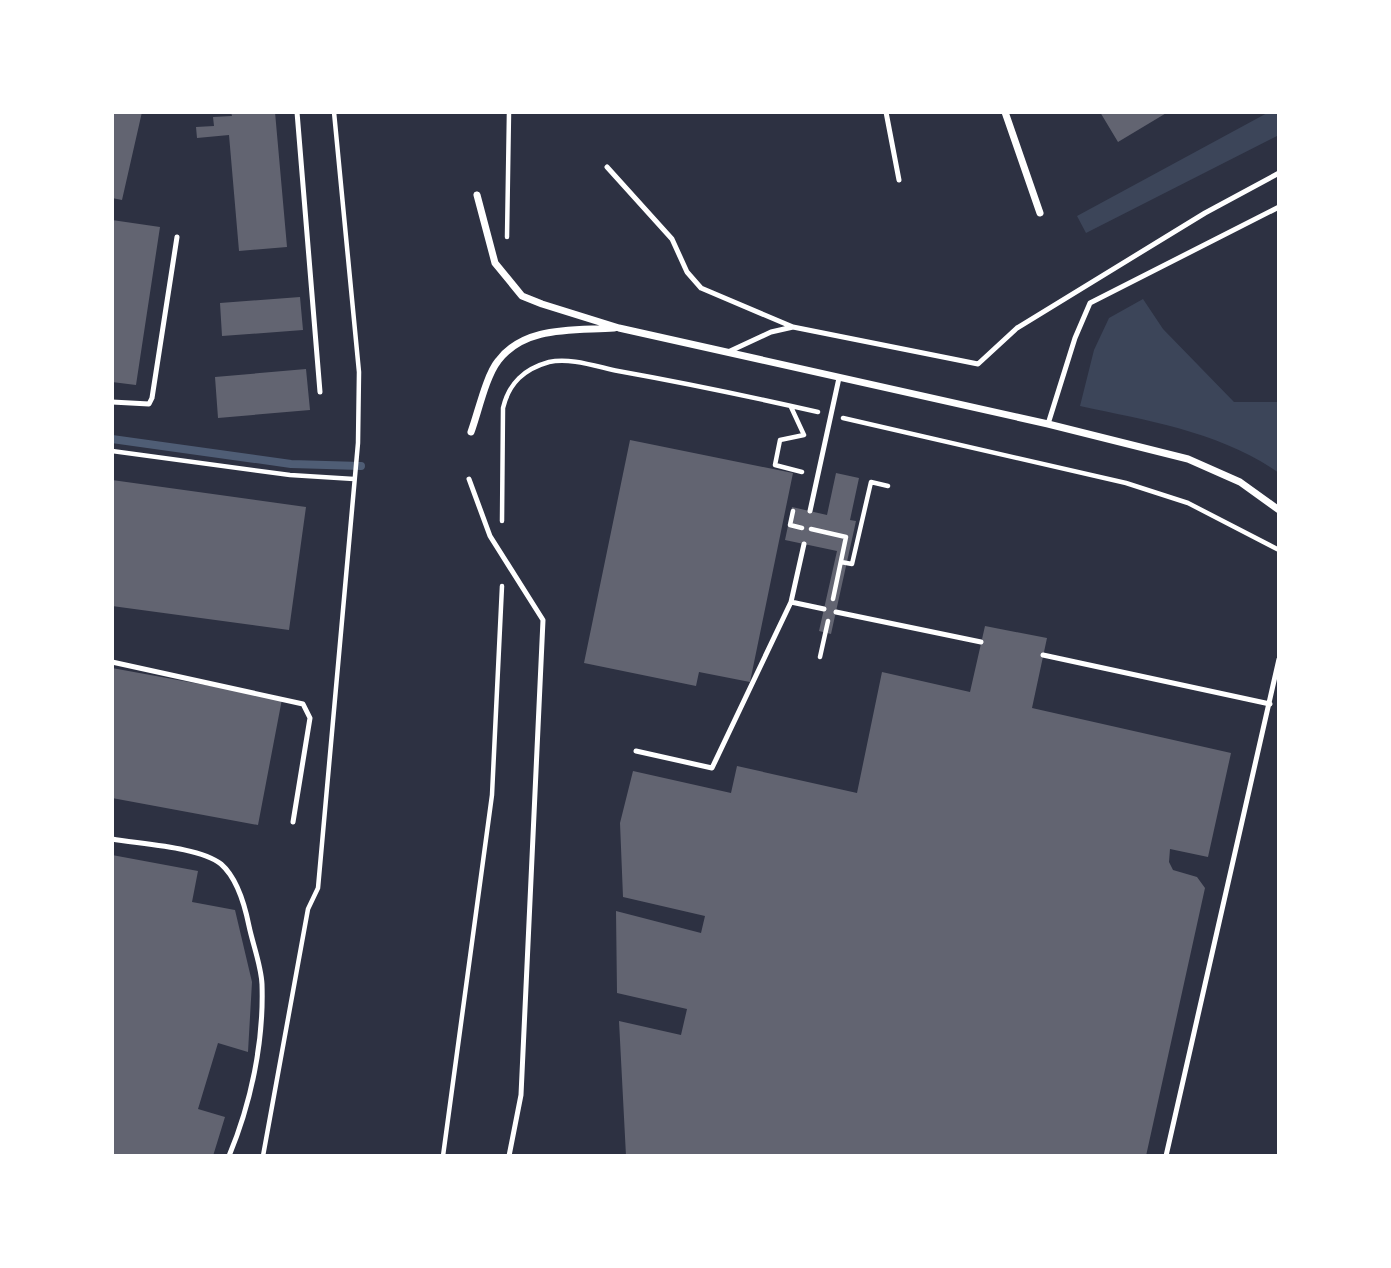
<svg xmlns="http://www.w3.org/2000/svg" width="1391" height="1268" viewBox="0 0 1391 1268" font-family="'Libre Baskerville',serif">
	<rect width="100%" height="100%" fill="#2d3142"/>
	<path fill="#3c4559" d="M1269,112h10v23l-193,98 -9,-17z
		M1143,299l20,30 71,73h45v71c-58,-41 -130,-52 -199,-67l14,-56 15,-32z"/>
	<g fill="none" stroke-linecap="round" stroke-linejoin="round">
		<path stroke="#4f5d75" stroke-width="8" d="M112,439l179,25 70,2"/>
	</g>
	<path fill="#626471" d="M112,112h30l-20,88 -10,-2z
		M231,112h44l12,135 -48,4 -10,-116 -32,3 -1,-11 18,-1 -1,-9 19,-1z
		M1100,112h68l-50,30z
		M112,220l48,7 -24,158 -24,-3z
		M300,297l3,33 -81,6 -2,-33z
		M306,369l4,41 -92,8 -3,-41z
		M630,440l163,33 -43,209 -51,-10 -3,14 -112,-23z
		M836,473l23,5 -9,42 6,1 -25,113 -12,-3 18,-80 -52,-11 7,-33 35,8z
		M112,480l194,27 -17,123 -177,-24z
		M985,626l62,12 -15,70 199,45 -23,104 -38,-8 -1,13 4,8 24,7 8,11 -59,268h-520l-7,-135 62,14 6,-26 -70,-16 -1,-82 85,22 4,-17 -82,-19 -3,-74 13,-52 98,22 6,-27 120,27 25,-121 88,20z
		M112,668l170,31 -24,126 -146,-27z
		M112,855l86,16 -6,31 43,8 17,72 -4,70 -30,-9 -20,66 27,8 -12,39h-101z"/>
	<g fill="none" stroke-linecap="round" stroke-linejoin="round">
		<path stroke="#fff" stroke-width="4.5" d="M507,237l2,-125
			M791,407l13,28 -24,5 -5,25 27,7
			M843,418l283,65 62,20 91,47
			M112,451l178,24 64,4
			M793,511l-3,14 12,3
			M502,521l1,-113c6,-25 21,-39 46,-46 21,-5 49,5 69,9 67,12 134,26 200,41
			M811,529l35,8 -13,62
			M841,562l11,2 19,-82 17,4
			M820,657l8,-36
			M263,1156l45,-247 10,-21 40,-445 1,-71 -25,-260
			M443,1156l49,-361 10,-209"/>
		<path stroke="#fff" stroke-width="5" d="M297,112l23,280
			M886,112l13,68
			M607,167l65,72 15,33 14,16 92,39
			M728,352l43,-20 22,-5 185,37 39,-36 188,-115 74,-40
			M112,402l37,2 3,-6 25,-161
			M1048,424l27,-86 15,-35 189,-96
			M469,479l21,57 53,84 -22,475 -12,61
			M810,511l29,-133
			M791,602l33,7
			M836,612l145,30
			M1043,655l227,49
			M112,662l191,42 7,14 -17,104
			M636,751l76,17 79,-166 13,-58
			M112,839c28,5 88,8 109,25 16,14 24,42 28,62 4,19 12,39 13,58 2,58 -11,119 -33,172
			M1166,1156l113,-497"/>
		<path stroke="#fff" stroke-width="7" d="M1005,112l35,101
			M477,195l18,68 27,33 20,8 77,24 429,96 140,35 52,23 39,28
			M471,432c7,-19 15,-56 27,-71 27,-36 77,-30 116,-33"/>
	</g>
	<rect width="1391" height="1268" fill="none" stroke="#ffffff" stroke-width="228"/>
</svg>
